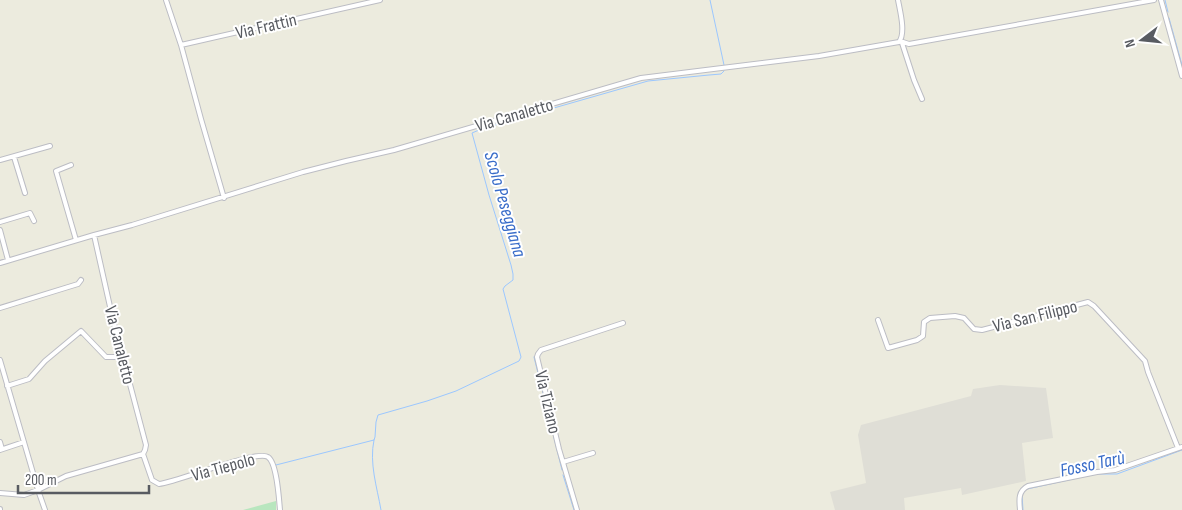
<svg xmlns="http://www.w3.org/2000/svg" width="1182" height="510" viewBox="0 0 1182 510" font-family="'Sofia Sans Condensed',sans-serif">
	<rect width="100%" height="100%" fill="#ecebde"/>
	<path fill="#dfded6" d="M1000,385l46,3 7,50 -31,5 4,38 -64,14 -1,-7 -57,10 1,12h-70l-5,-18 36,-9 -8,-48 3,-10 110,-29 2,-7z"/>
	<path fill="#b8e6be" d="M276,501v9h-33z"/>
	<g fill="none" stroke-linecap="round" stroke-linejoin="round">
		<path stroke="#9bc7ff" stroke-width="1" d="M710,0l14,65
			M1165,0l3,12
			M1169,18l13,47
			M534,357l28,113
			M374,440c-5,23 3,47 7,70
			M276,465l98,-25 1,-3 1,-15 2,-7 49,-14 29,-10 63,-30 2,-4 -18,-68 2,-3 8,-6v-6l-2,-9 -22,-70 -17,-62 7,-3 33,-10 136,-39 61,-6 12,-1 3,-3
			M563,475l11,35
			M1023,510l-1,-15 1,-2 4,-4 69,-15h21l65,-24"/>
		<defs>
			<path id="street" d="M166,0l15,45 20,74 23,79
				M1161,0l21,76
				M900,41l9,3 245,-44
				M902,43l12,37 8,19
				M181,45l199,-45
				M14,157l11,36
				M0,160l50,-14
				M71,165l-15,6 20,69
				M0,222l30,-9 4,8
				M0,230l8,30
				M94,235l19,85 33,125 -1,5 -2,4
				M0,263l94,-28 38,-10 171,-53 43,-11 48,-11 247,-72 178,-22 80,-14c7,-9 1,-31 -1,-42
				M0,308l78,-24 3,-4
				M878,320l10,28 29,-8 6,-4 1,-14 6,-4 25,-2 9,2 10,11 8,1 106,-28 6,4 51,55 3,11 30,76
				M0,360l38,130 7,20
				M7,386l22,-7 16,-18 36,-30 25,26h10l6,-2
				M0,442l2,7
				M0,450l24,-8
				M143,454l9,26 7,4c19,-2 98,-35 109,-27 9,6 11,42 12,53
				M563,462l30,-9
				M0,493l24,2 14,-5 28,-14 77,-22
				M0,509v1
				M577,510l-18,-61 -22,-92 1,-3 3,-4 82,-27
				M1020,510c-1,-10 -2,-19 8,-24l69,-14 18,-2 67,-23"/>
		</defs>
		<use href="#street" stroke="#bcbdc4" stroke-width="6"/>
		<use href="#street" stroke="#fff" stroke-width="4"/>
	</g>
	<g text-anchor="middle" stroke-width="4" stroke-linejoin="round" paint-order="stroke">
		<g font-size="18" fill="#585b61" stroke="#fff">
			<text transform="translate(266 26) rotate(-13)" y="6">Via Frattin</text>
			<text transform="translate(514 115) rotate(-16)" y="6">Via Canaletto</text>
			<text transform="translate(1035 316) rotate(-14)" y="6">Via San Filippo</text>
			<text transform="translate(120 345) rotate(76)" y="6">Via Canaletto</text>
			<text transform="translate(548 402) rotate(77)" y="6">Via Tiziano</text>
			<text transform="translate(223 467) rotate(-15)" y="6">Via Tiepolo</text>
		</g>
		<g font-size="19" font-style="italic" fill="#386cc9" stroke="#fff">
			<text transform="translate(506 204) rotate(74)" y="7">Scolo Peseggiana</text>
			<text transform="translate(1092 463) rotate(-12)" y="7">Fosso Tarù</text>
		</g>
	</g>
	<g transform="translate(1142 40) rotate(254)" stroke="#ffffff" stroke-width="4" paint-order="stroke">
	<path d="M0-4L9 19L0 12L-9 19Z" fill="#585b61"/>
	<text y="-8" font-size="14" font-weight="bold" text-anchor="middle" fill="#585b61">N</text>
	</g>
	<path d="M18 485v8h131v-8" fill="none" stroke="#585b61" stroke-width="2.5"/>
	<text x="25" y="485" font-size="15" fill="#585b61" stroke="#ffffff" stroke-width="4" paint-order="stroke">200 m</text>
</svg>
